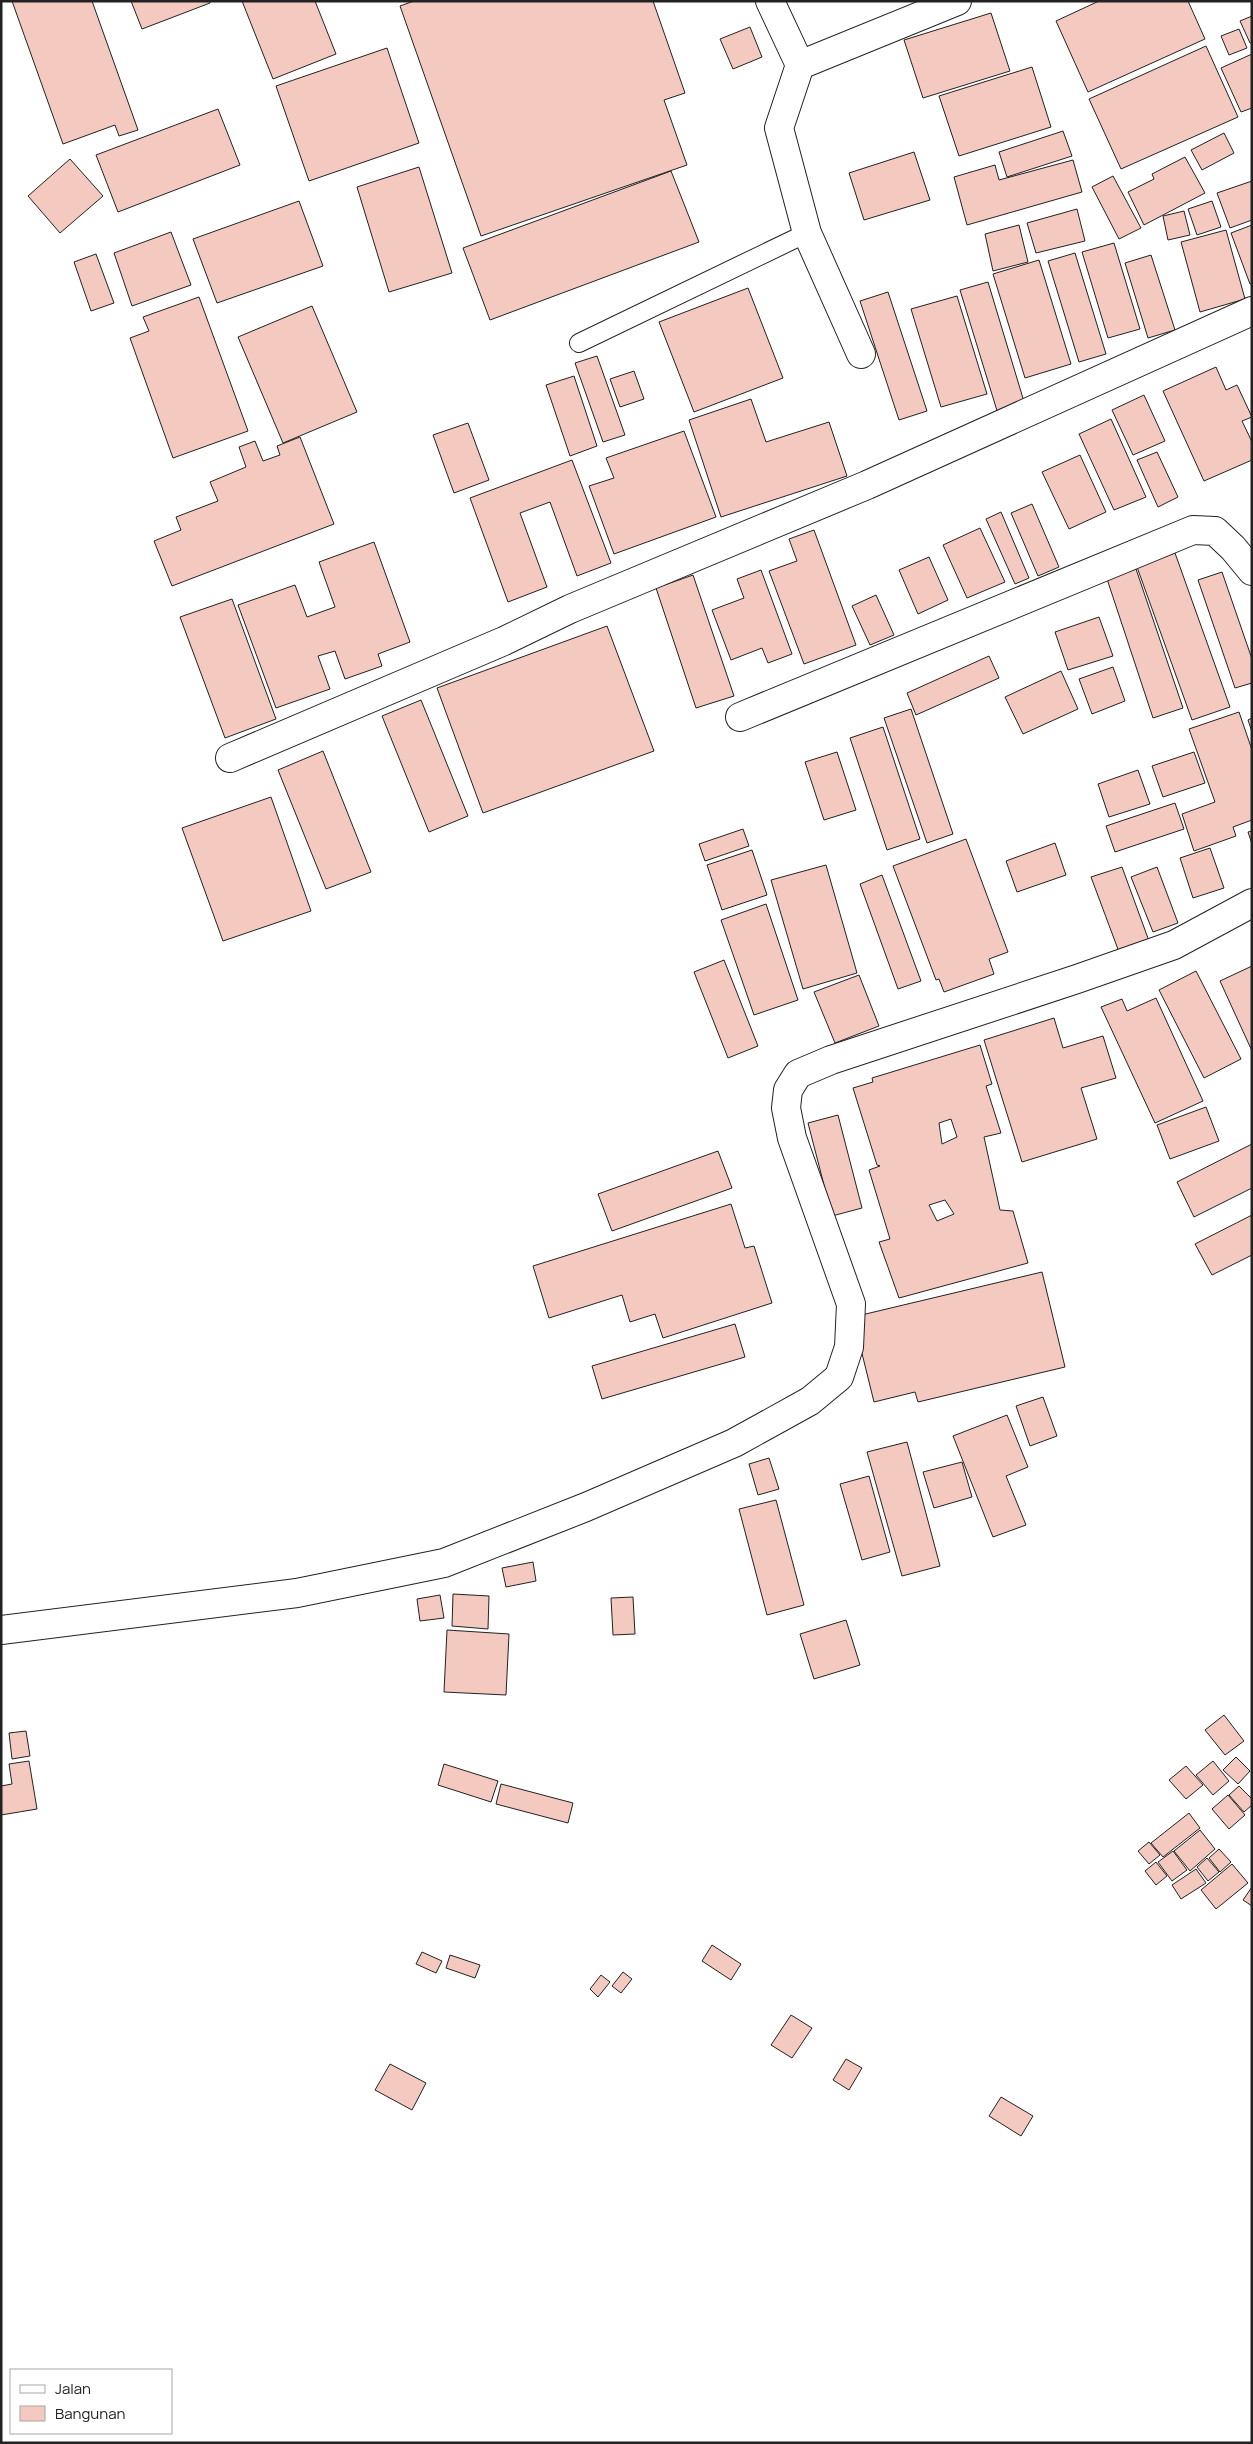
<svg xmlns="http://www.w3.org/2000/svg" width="1253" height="2444" viewBox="0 0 1253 2444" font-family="Manrope,sans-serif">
	<rect width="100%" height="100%" fill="#fff"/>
	<path fill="#f3c9c0" stroke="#222" fill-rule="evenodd" d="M12,1h80l46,129 -19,6 -4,-11 -52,19z
		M131,1h79v2l-68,26z
		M242,1h73l21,53 -63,25z
		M414,1h239l32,92 -21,7 23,65 -206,71 -81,-230z
		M1099,1h89l17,38 -117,53 -32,-71z
		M991,13l19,58 -87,27 -19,-58z
		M1252,16v27h-2l-10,-22z
		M750,27l12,30 -29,12 -13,-30z
		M1239,29l8,19 -18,7 -8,-19z
		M1206,46l32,71 -117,52 -32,-70z
		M387,48l32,95 -110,38 -33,-95z
		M1252,54v54l-11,4 -20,-44z
		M1032,67l19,60 -92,29 -20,-60z
		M218,109l22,56 -122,47 -22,-57z
		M1063,131l9,25 -65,21 -8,-25z
		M1224,133l10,20 -32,17 -11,-20z
		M914,152l16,48 -66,20 -15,-47z
		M1185,157l20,36 -61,32 -16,-33 26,-13 -2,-5z
		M70,159l33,37 -43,37 -32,-37z
		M1073,160l9,32 -115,33 -13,-48 41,-12 4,15z
		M419,167l33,106 -63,19 -32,-105z
		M671,171l28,71 -209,78 -27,-72z
		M1113,176l28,52 -22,11 -27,-52z
		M1252,181v39l-22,8 -13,-35z
		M299,201l24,65 -106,37 -24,-64z
		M1212,201l9,26 -24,8 -9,-26z
		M1077,209l8,32 -49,12 -9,-30z
		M1184,211l6,24 -22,5 -5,-24z
		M1019,225l9,37 -35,9 -8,-37z
		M1252,225v59h-2l-19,-51z
		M1226,230l19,69 -45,13 -19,-70z
		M171,232l20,53 -59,21 -18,-53z
		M1114,243l26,86 -32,9 -26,-86z
		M1075,253l31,101 -27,8 -31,-101z
		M96,254l18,49 -23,8 -17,-49z
		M1151,255l24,75 -27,8 -23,-75z
		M1039,260l32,104 -46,14 -32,-104z
		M988,282l37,123 -27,9 -38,-124z
		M748,288l35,90 -89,34 -35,-90z
		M888,292l39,119 -28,9 -39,-119z
		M957,296l30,98 -46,13 -30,-98z
		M199,297l49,134 -75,27 -43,-120 19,-7 -6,-14z
		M312,306l45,106 -74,31 -45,-106z
		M597,356l28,79 -22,7 -28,-79z
		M1216,367l10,23 11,-5 15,32 -10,4 10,21v18l-48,21 -41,-90z
		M634,371l10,28 -24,8 -10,-28z
		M574,376l23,70 -27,10 -24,-71z
		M1144,395l21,46 -32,14 -21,-45z
		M751,399l15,43 63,-20 18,54 -126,41 -32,-97z
		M1111,419l35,78 -32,13 -35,-76z
		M468,423l21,57 -35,13 -21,-58z
		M684,431l32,86 -102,37 -25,-68 25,-8 -8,-20z
		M300,437l34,87 -162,62 -18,-45 27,-11 -5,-13 42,-16 -8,-19 36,-15 -7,-20 16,-6 8,20 17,-6 -3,-9z
		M1157,452l21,45 -20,10 -21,-47z
		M1080,455l26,57 -37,17 -27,-57z
		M572,460l39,103 -34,13 -27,-74 -30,11 27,74 -39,15 -38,-104z
		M1032,504l27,63 -21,9 -27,-63z
		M1001,512l28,66 -14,6 -29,-65z
		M980,528l25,54 -38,16 -24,-53z
		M814,530l42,115 -52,19 -35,-93 28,-10 -8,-22z
		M374,542l36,100 -32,12 4,12 -37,13 -10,-28 -17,5 12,33 -54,19 -38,-103 57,-20 12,32 28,-10 -16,-45z
		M1175,553l55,154 -38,13 -55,-153z
		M929,557l19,43 -30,14 -19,-44z
		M1136,569l47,139 -30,10 -46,-139z
		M761,570l31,84 -24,9 -6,-15 -31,12 -19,-50 32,-12 -7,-19z
		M1222,572l30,87v24l-17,5 -37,-108z
		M693,575l41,121 -38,12 -40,-120z
		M876,595l18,40 -24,10 -18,-39z
		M232,599l44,120 -51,19 -45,-121z
		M1099,617l14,39 -45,14 -13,-38z
		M607,626l47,125 -171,62 -46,-125z
		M989,656l10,22 -83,37 -9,-22z
		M1113,667l12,34 -33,13 -13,-35z
		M1061,671l17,38 -55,25 -18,-37z
		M421,700l47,116 -39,16 -47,-116z
		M911,709l42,125 -26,9 -43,-125z
		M1239,712l13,38v70l-19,7 3,9 -42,15 -12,-37 33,-12 -26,-73z
		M1252,718v14l-4,-12z
		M883,727l37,112 -33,11 -37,-112z
		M323,751l48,121 -45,17 -48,-119z
		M837,752l19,58 -32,10 -19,-58z
		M1194,752l11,31 -42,14 -11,-31z
		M1138,770l12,34 -41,13 -11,-33z
		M271,797l40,114 -88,30 -41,-113z
		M1175,803l9,26 -69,23 -9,-26z
		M743,829l6,17 -44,15 -6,-17z
		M1252,831v13l-4,-12z
		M966,839l42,113 -19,7 5,15 -50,18 -5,-13 -3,1 -43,-114z
		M1055,843l11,32 -49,17 -11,-31z
		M1210,848l14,40 -31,10 -13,-40z
		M752,850l15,45 -45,15 -15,-45z
		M826,865l31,108 -54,16 -32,-109z
		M1122,867l27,74 -30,11 -28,-75z
		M1157,867l21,56 -25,9 -22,-55z
		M882,875l39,106 -23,8 -38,-105z
		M766,904l32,96 -44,15 -33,-95z
		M724,960l34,86 -30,12 -34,-86z
		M1252,966v85l-32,-70z
		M1196,971l45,88 -37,19 -45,-88z
		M859,975l20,51 -44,17 -21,-51z
		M1156,998l47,103 -48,22 -54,-116 21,-8 5,12z
		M1054,1018l9,30 40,-12 13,42 -35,10 16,51 -75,23 -38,-122z
		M980,1045l12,39 -6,2 15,47 -17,4 16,73 13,1 15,52 -129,35 -20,-56 11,-3 -21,-69 11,-4 -3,-1 -24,-77 20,-6 -1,-4zM951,1119l6,18 -15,7 -3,-21zM945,1200l9,14 -17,7 -8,-16z
		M1206,1107l13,34 -49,18 -13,-34z
		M838,1115l24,93 -30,8 -24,-93z
		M1252,1144v44l-58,29 -17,-35z
		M718,1151l14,37 -120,43 -14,-37z
		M731,1204l14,44 9,-2 18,57 -109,35 -8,-24 -25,8 -8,-27 -73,23 -16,-52z
		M1252,1215v40l-40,20 -17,-31z
		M1042,1272l23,95 -147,35 -3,-10 -41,10 -21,-85z
		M735,1324l10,33 -143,42 -10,-33z
		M1043,1397l14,39 -27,10 -14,-40z
		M1007,1415l21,52 -22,9 20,49 -33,12 -40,-101z
		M907,1442l33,124 -38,10 -35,-124z
		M769,1458l10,31 -21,6 -9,-31z
		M962,1462l10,35 -38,11 -11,-36z
		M869,1476l21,76 -28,8 -22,-76z
		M776,1500l28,105 -37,10 -28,-106z
		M533,1562l3,19 -30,6 -4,-19z
		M453,1594l36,2 -1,33 -36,-3z
		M440,1595l4,23 -24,3 -3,-22z
		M633,1597l2,37 -22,1 -2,-37z
		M846,1620l14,45 -46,14 -14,-45z
		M447,1630l62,4 -3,61 -62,-3z
		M1224,1715l20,26 -19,14 -20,-25z
		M26,1731l4,25 -18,3 -3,-26z
		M1236,1757l14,14 -12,13 -15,-14z
		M29,1761l8,48 -36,6v-29l11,-2 -3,-20z
		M1213,1761l16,20 -16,14 -17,-20z
		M444,1764l54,17 -7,21 -53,-17z
		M1186,1766l17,19 -17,14 -17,-19z
		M501,1784l72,19 -5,20 -72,-19z
		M1239,1786l13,13v6l-8,7 -15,-17z
		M1228,1795l17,20 -16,14 -17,-20z
		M1189,1813l11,15 -37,29 -12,-14z
		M1200,1830l15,19 -25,22 -16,-20z
		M1149,1842l11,13 -11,9 -11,-13z
		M1219,1849l12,13 -11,10 -11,-14z
		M1173,1851l14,19 -15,11 -14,-19z
		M1207,1858l12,14 -11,9 -11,-14z
		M1156,1862l11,14 -11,9 -11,-14z
		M1232,1864l16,19 -32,26 -15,-19z
		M1196,1869l10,14 -25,16 -9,-14z
		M1252,1887v19l-9,-6z
		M712,1945l29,19 -10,16 -29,-19z
		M422,1952l20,9 -6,12 -20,-9z
		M450,1955l30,10 -5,13 -29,-10z
		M623,1972l9,7 -11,14 -9,-7z
		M601,1975l9,7 -12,15 -8,-8z
		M791,2015l21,13 -20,30 -21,-13z
		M846,2059l16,9 -13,22 -16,-10z
		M390,2064l36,19 -14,27 -37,-20z
		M1001,2097l32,19 -12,20 -32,-20z"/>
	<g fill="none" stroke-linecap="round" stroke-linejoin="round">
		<defs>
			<path id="service" d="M579,343l228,-110"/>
			<path id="minor" d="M770,1l30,64
				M861,354l-54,-121 -28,-105 21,-63 157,-64
				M740,717l453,-187 22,1 18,17 19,23
				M230,758l274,-117 66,-32 297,-124 385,-174
				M1,1630l296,-37 147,-30 142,-56 148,-64 76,-42 29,-24 10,-30 2,-43 -59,-166 -6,-30 2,-18 10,-16 33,-14 246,-81 97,-34 78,-42"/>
		</defs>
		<use href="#service" stroke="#222" stroke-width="20"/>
		<use href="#minor" stroke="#222" stroke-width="30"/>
		<use href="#service" stroke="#fff" stroke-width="18"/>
		<use href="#minor" stroke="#fff" stroke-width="28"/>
	</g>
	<rect width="1253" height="2444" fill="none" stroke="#222222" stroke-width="5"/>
	<rect x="10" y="2369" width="162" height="65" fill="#ffffff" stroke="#a7a7a7"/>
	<rect x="20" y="2385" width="25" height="8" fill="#ffffff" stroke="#a7a7a7"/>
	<text x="55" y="2394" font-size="15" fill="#222222">Jalan</text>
	<rect x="20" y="2406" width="25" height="15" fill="#f3c9c0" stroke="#a7a7a7"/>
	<text x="55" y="2419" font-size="15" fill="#222222">Bangunan</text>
</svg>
